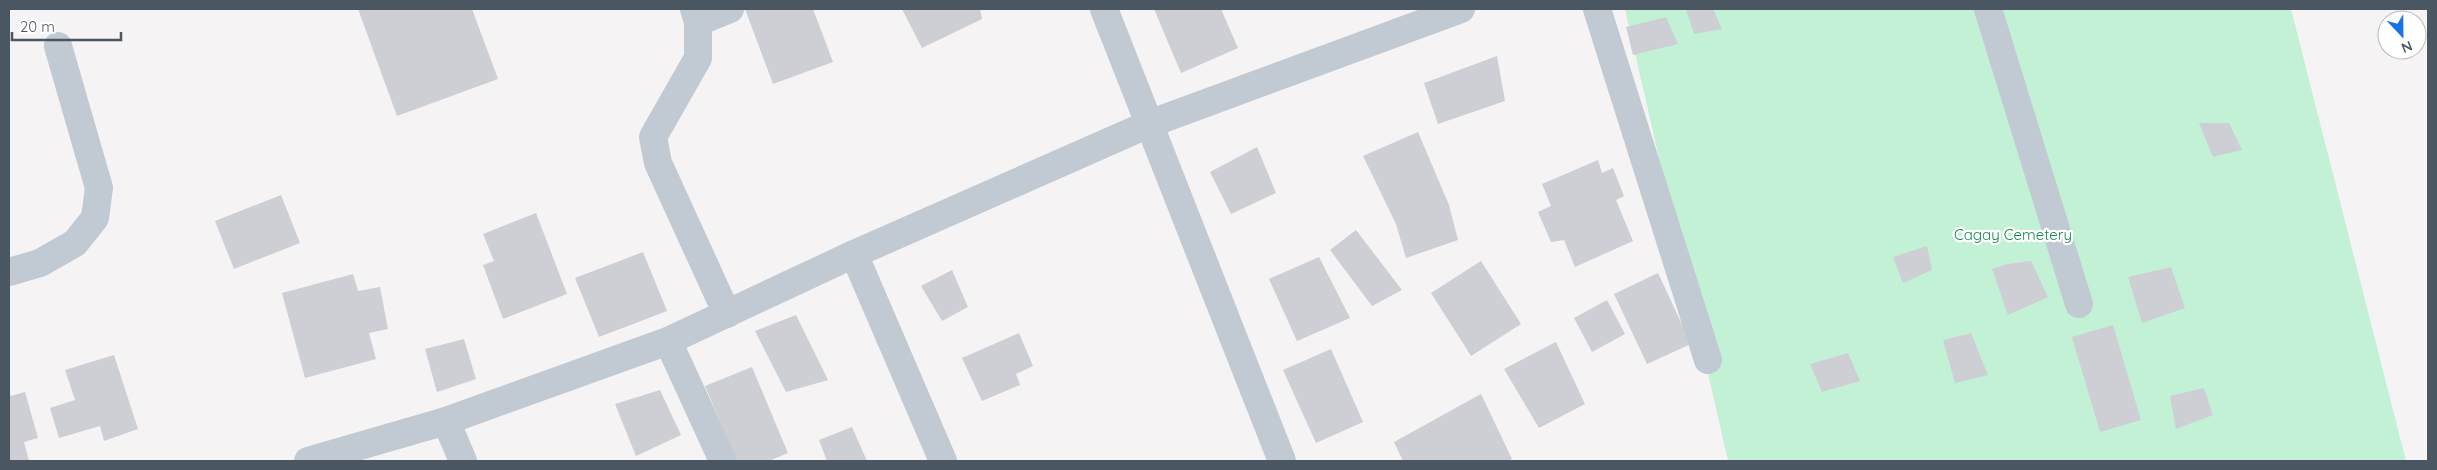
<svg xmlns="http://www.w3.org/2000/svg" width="2437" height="470" viewBox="0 0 2437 470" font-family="Quicksand,sans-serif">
	<rect width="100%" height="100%" fill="#f5f3f3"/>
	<path fill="#c3f1d5" d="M1625,9h666l115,452h-678z"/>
	<path fill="#cdcfd5" d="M358,9h114l26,70 -101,37z
		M745,9h68l20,53 -60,22z
		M902,9h78l2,10 -60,29z
		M1154,9h67l17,39 -57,25z
		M1686,9h27l9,20 -28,5z
		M1666,17l12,27 -45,11 -7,-28z
		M1497,56l8,45 -67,23 -14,-41z
		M2199,123h30l13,27 -29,7z
		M1418,132l31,73 9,35 -52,18 -10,-34 -33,-68z
		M1257,147l19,46 -45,21 -21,-42z
		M1598,160l4,13 11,-5 11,28 -8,4 17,41 -58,26 -11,-27 -13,2 -13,-30 13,-6 -9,-22z
		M281,195l19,48 -66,26 -19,-48z
		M536,213l31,81 -64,25 -20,-54 11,-4 -11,-27z
		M1356,230l46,60 -30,16 -42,-56z
		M1927,246l5,24 -29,13 -10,-26z
		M643,252l24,59 -68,26 -24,-59z
		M1319,257l31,61 -53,23 -28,-62z
		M1481,261l40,63 -50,32 -40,-63z
		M2031,261l17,36 -40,18 -16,-46 16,-5z
		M2171,267l14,41 -43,15 -14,-46z
		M952,270l16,37 -26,14 -21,-35z
		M1658,273l33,71 -44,20 -33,-70z
		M353,274l5,17 22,-4 8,42 -19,4 7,26 -71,19 -23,-85z
		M1607,300l18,34 -33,18 -18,-34z
		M796,315l32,65 -42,12 -31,-61z
		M2113,325l28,95 -41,12 -28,-95z
		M1019,333l14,33 -17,8 4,11 -38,16 -20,-43z
		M1971,333l17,42 -33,8 -12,-43z
		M464,339l12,40 -39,13 -12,-43z
		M1556,342l29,62 -46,24 -35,-59z
		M1331,349l32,73 -47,21 -33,-73z
		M1848,353l12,28 -38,11 -12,-28z
		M114,355l24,74 -34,12 -4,-15 -41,12 -9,-30 25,-8 -10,-30z
		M752,367l36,86 -19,8h-32l-32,-75z
		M2204,388l9,27 -37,14 -6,-33z
		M660,390l21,45 -45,21 -21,-52z
		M9,391l2,5 14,-4 13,46 -14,4 5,19h-20z
		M1481,394l31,65 -5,2h-104l-9,-19z
		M852,427l15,34h-40l-8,-21z"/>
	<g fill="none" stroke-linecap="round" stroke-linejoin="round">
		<path stroke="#c1cad2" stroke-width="28" d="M694,9l4,13v36l-45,79 5,26 69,151
			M1104,9l178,452
			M1597,9l111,351
			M1988,9l91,295
			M698,22l32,-13
			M854,254l89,207
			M9,272l31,-9 35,-20 20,-25 4,-30 -41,-142
			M668,341l55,120
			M446,421l17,40"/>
		<path stroke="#c1cad2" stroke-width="28" d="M308,461l138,-40 222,-80 186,-87 295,-130 312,-115"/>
	</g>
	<g text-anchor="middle" stroke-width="4.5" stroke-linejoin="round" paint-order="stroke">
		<g font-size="15" fill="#17864f" stroke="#fff">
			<text x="2013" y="240">Cagay Cemetery</text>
		</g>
	</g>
	<rect width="2437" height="470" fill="none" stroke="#4a5661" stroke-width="20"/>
	<g transform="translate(2402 35) rotate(158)"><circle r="24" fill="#ffffff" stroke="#b7bbc0"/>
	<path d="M0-4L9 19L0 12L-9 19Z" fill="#1a73e8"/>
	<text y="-8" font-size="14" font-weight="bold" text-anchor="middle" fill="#4a5661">N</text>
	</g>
	<path d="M12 32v8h109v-8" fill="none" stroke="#4a5661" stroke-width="2.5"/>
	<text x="20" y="32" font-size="15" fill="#4a5661" stroke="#ffffff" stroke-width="4" paint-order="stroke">20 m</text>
</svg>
